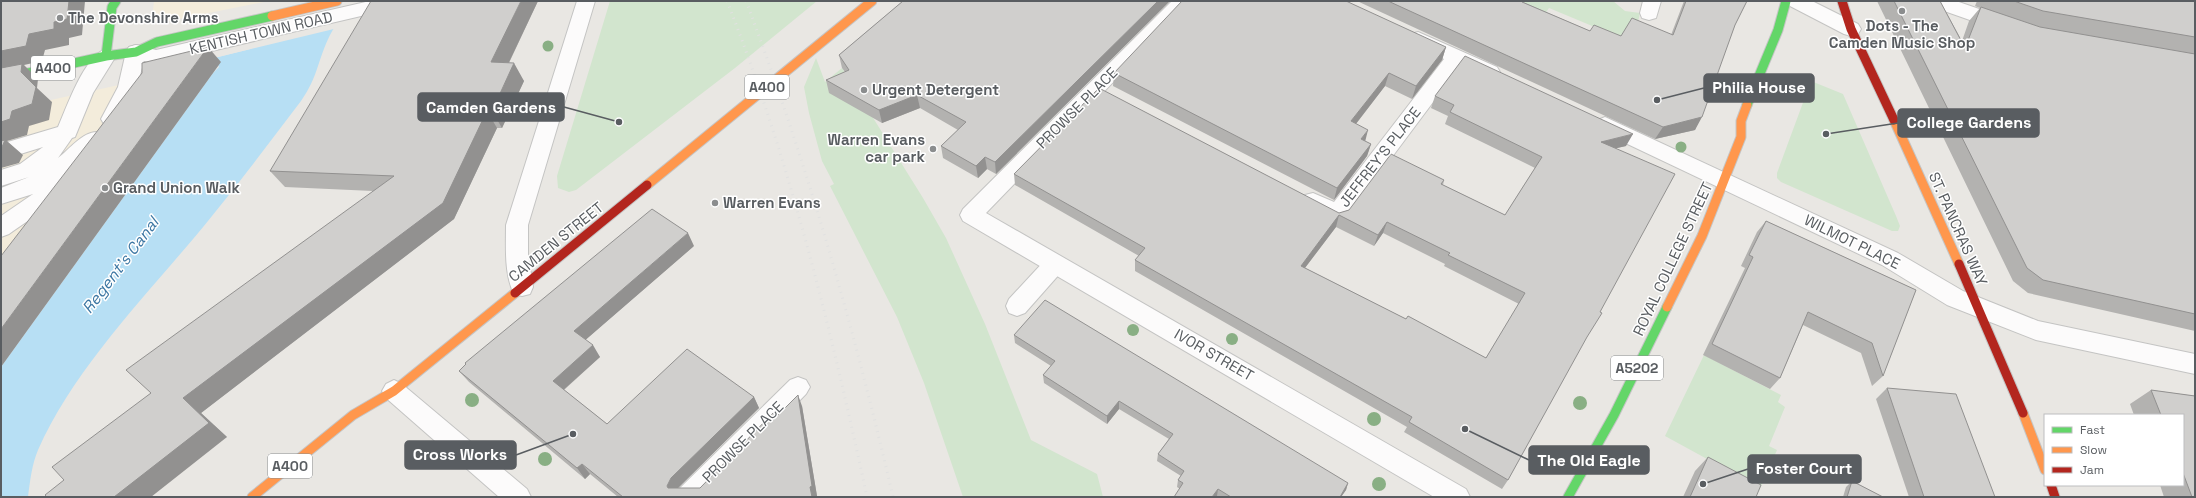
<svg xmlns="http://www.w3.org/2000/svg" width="2196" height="498" viewBox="0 0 2196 498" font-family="'Space Grotesk',sans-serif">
	<rect width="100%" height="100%" fill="#e9e7e3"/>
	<path fill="#f3ecdb" d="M154,1h115l-110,22 -7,-4z
		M164,75l-163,217v-181z"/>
	<path fill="#d2e5ce" d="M610,1h207l-82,67 -159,122 -7,2 -11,-4 -1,-12z
		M1495,1h118l12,10 15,2 -5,22 -14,3 -72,-30 -9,13z
		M816,58l9,24 17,-14 81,130 23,40 39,86 46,116 66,34 6,23h-140l-39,-114 -27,-66 -67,-131 4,-2 -12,-23 -13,-48 -5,-26z
		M1811,81l32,13 53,122 4,10 -2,5h-6l-111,-49 -4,-4v-5z
		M1704,355l77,40 -3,7 7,5 -16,39 8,4 -18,41 -20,-11 1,-3 -75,-41z"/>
	<path fill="#b7dff4" d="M355,1c-8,11 -19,22 -25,34 -12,24 -12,42 -29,66 -29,38 -58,77 -89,115 -58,72 -136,148 -174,234 -6,14 -8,31 -10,47h-27v-130l212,-294 6,-6 -5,-9 36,-9z"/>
	<path fill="#e9e7e3" d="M279,1h78l-19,27 -124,30 1,-3 34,-8z"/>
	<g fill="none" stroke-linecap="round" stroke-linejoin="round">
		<defs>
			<path id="lane" d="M1643,1h18l-5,17 -7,2 -7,-2 -2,-5z
				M136,45l7,2 3,5 -11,43 -17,29 -7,3 -7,-3 -3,-5 17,-32 8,-35 3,-5z
				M106,49l7,2 3,5 -23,37 -18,44 -3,1 -14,20c13,-10 28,-31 45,-25l3,5 -3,5 -27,24 3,1 3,6c-10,20 -54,46 -73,60l-8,3v-21l32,-22 -32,10v-16l28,-11 -28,9v-16l19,-6 23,-17 -42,13v-16l57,-17c9,-20 26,-71 48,-78z
				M1055,255l8,3 3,6 -3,6 -38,43 -8,3 -8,-3 -3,-7 3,-7 38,-41z"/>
			<path id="street" d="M370,1h25l-2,5 -19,7 -218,51 -27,-7 -3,-5 3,-5 7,-2 20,5z
				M577,1h18l-67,224v29l5,33 -3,7 -8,2 -8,-2c-10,-20 -8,-47 -8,-69z
				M1172,1h20l-206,212 480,276 4,8h-36l-471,-276 -3,-6 3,-6z
				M1788,1h24l46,23 3,5 -3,5 -7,2 -7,-2 -54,-28z
				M1928,1h28l55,19 2,5 -2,5 -7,2 -74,-26z
				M1418,32l79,35 3,5 -3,5 -7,2 -30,-13 -115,154c-13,4 -36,-7 -43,-19l3,-6 8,-2 21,9 110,-143 -33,-15 -3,-5 3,-5z
				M1605,117l293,136 65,38 75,30 157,33v20l-159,-34 -89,-35 -65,-40 -284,-135 -3,-5 3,-5z
				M798,377l8,3 4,7 -4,7 -101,103h-30l4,-8 111,-109z
				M394,380l8,4 125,105 4,8h-32l-113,-99 -4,-7 4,-7z"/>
			<path id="fast" d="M106,56l6,-49 4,-6
				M1,79l105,-23 30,-4 21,-10 115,-26
				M1747,105l31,-75 8,-29
				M1568,497l46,-82 53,-108"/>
			<path id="slow" d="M272,16l65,-15
				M1894,120l65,144
				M647,185l225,-184
				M1667,307l35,-71 39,-99v-16l6,-16
				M2023,413l22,57
				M252,497l101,-82 41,-24 121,-98"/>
			<path id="jam" d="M1842,1l9,28 43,91
				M1959,264l64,149
				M515,293l132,-108
				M2051,485l4,12"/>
		</defs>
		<use href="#lane" stroke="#c4c4c3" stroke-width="2"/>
		<use href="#street" stroke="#c4c4c3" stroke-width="2"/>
		<use href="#fast" stroke="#c5c5c5" stroke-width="11"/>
		<use href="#slow" stroke="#c5c5c5" stroke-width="11"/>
		<use href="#jam" stroke="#c5c5c5" stroke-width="11"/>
		<use href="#lane" fill="#fcfbfb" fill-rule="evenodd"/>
		<use href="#street" fill="#fcfbfb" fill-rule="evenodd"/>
		<use href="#fast" stroke="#63d668" stroke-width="9"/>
		<use href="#slow" stroke="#ff974d" stroke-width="9"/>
		<use href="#jam" stroke="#b3261e" stroke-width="9"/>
		<path stroke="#e1e1e0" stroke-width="3" stroke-dasharray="1 5" stroke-linecap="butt" d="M727,1c63,160 104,328 140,496
			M746,1c61,162 108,327 147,496"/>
	</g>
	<g fill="#89af84">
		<circle cx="548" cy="46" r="5.5"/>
		<circle cx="1681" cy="147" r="5.5"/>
		<circle cx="1133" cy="330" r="6"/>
		<circle cx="1232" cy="339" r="6"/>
		<circle cx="472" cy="400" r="7"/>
		<circle cx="1580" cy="403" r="7"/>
		<circle cx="1374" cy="419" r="7"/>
		<circle cx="545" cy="459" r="7"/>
		<circle cx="1379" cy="484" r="7"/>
	</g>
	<path fill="#b3b2b0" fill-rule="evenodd" d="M538,1l-29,62 15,18 -22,47h-5l-43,91 -253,194 26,24 -163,43 87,-87 222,-202 -88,-4 -15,-16z
		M903,1h267l-174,173 -9,-5 -9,9 -35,-20 -2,-12 17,-16 -38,-22 -38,15 -53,-30 -3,-13 19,-8 -3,-4 -3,-13z
		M1357,1h167l-1,1 67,29 31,5 50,-1 13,-34h63l-12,24 -40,105 -40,9z
		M1877,1h63l22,40 7,-20 11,-13 -5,-2 2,-5h218v330l-167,-38 -15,-12z
		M1446,47l-4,13 -30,39 -27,-13 -29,38 9,17 6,3 -4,12 -33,44 -221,-114 1,-13z
		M1435,96l191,50 -9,2 -32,191 -77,141 -6,9 -98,-57 3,-5 -272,-156v-11l4,-4 -124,-71 -1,-11 325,39 105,-33 -1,5 62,30 30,-47 -90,-44 3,-8 -17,-8zM1336,227l38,19 9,-13 62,31 -1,2 75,38 -33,54 -80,-39 -101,-51z
		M1766,221l150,69 -33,86 -11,10 -11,-33 -58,-28 -23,53 -10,11 -67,-34 42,-87 -4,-2 16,-34z
		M694,246l-109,94 15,17 -36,33 43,34 147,-27 5,11 -81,80h22l78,-73 24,-9 15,90 -2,1h-197l-28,-23 -5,5 -116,-97 -10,-11 7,-6 -1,-2z
		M1014,335l334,148 -2,7 -5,7h-122l-2,-1 -37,-7 -3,-2 1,-7 3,-4 -24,-15 1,-7 11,-15 -50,-30 -12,15 -63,-41 -1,-8 8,-9 -36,-23z
		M1887,388l108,109h-86l-33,-98z
		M2151,390l44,6v101h-31l-4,-12h23v-70h-49l-4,-11z
		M1708,457l48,40h-73l12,-26z
		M1852,481l31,16h-40l3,-10z"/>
	<path fill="#929190" d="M69,1h16l-3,34 -13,3v7l-24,5 -3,11 -18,4 14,14 -1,9 15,14 -3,18 -20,6 -2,9 -20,6 16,14 -4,8 -18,5v-117l28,-17 25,-12z
		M521,1h17l-37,78 -10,-17z
		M1158,1h12l-174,173 -1,-12z
		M208,47l13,15 -220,305v-38z
		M1446,47l-4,13 -30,39 4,-13z
		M514,63l10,18 -22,47 -10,-17z
		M1389,73l-4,13 -37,48 3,-13z
		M917,95l3,13 -38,15 -3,-13z
		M487,111l10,17 -43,91 -253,194 26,24 -76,60h-37l69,-99z
		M1702,117l-7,13 -40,9 8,-12z
		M1368,130l-3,12 -4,-3z
		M1633,134l-7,12 -31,7 6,-11z
		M1371,144l-4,12 -33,44 3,-12z
		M985,157l2,12 -9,9 -2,-12z
		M1339,215l-3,12 -38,50 3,-11z
		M1387,222l-4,11 -9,13 4,-11z
		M688,233l6,13 -112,97 -8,-12z
		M593,345l7,12 -39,35 -8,-11z
		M798,395l4,11 15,90 -2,1h-3l-2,-10z
		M754,397l5,11 -81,80 -4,8 -7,-10 4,-8z
		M1119,401v8l-12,15v-8z
		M582,464l8,10 -5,5 -8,-11z
		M1348,483l-2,7 -5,7h-1z
		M1218,489l-1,7 -1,1h-4z"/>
	<path fill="#d0cfcd" stroke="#929190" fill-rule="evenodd" d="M1,1h68l-2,18 -13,3v7l-25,5 -3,12 -25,5z
		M371,1h150l-30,61 23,1 -22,48h-5l-44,92 -260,195 26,25 -95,74h-67l-2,-2 19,-15 -12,-13 99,-74 -25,-23 268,-194 -124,-5z
		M903,1h255l-163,161 -10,-5 -9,9 -35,-20 25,-24 -49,-27 -38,15 -53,-30 23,-10 -10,-15z
		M1182,1h164l100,46 -30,39 -27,-13 -38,48 17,9 -7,9 10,5 -34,44 -223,-115z
		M1388,1h135l-1,1 68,29 4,-6 27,11 11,-18 41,17 13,-34h61l-12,24 -33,92 -39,10z
		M1894,1h46l25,47 16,-41 59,20 155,27v260l-152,-34 -16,-12z
		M2014,1h181v36l-152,-26z
		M208,47l-207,282v-73l141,-183v-10z
		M1465,56l168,78 -32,8 74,32 -75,138 2,1 -15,24 -79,143 -99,-58 3,-5 -277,-157 10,-12 -131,-74 85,-86 240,125 10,-3 42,-56 53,26 -3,4 64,31 37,-58 -92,-45 4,-7 -19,-9zM1339,215l39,20 9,-13 63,31 -2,2 77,38 -39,65 -78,-42 -2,3 -105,-53z
		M22,64l-1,8 15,15 -4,17 -20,7 -2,8 -9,3v-54z
		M5,140l-3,7 -1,1v-7z
		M652,209l36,24 -114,98 19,14 -40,36 54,43 80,-75 67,48 -83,81 -4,8 1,2h32l74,-76 4,3 20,-20 14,91 -2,1 2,10h-189l-41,-33 -5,4 -118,-97 7,-7 -1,-1z
		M1766,221l150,69 -33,86 -11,-33 -64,-31 -28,66 -68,-34 41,-87 -4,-2z
		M1045,300l303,183 -8,14h-109l-13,-8 -6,8h-38l9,-14 -5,-3 6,-9 -26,-17 15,-20 -54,-33 -12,15 -64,-41 12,-14 -41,-26z
		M1887,388l69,6 39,103h-71z
		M2151,390l44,6v101h-3l-9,-24v-58h-22z
		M1708,457l53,28 -5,12h-66z
		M1852,481l31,16h-36z"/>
	<g fill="#8b8d8e" stroke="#fff" stroke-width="1.5">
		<circle cx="1902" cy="11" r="4"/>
		<circle cx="60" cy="18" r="4"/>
		<circle cx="864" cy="90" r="4"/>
		<circle cx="933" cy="149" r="4"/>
		<circle cx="105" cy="188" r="4"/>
		<circle cx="715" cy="203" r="4"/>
	</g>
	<g text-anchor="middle" stroke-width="3" stroke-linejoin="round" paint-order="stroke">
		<g fill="#fff" stroke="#8b8e90" stroke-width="1">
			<rect x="31" y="56" width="44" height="24" rx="3"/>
			<rect x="745" y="75" width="44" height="24" rx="3"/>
			<rect x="1611" y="356" width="52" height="24" rx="3"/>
			<rect x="268" y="454" width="44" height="24" rx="3"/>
		</g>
		<g font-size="14" font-weight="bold" fill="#595d61">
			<text x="53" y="73">A400</text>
			<text x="767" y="92">A400</text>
			<text x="1637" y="373">A5202</text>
			<text x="290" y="471">A400</text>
		</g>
		<g font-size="15" font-weight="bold" fill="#595d61" stroke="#fff" text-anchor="start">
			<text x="68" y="23">The Devonshire Arms</text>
			<text x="1902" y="31" text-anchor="middle">Dots - The<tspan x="1902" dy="17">Camden Music Shop</tspan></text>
			<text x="872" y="95">Urgent Detergent</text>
			<text x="925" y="145" text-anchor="end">Warren Evans<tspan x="925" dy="17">car park</tspan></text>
			<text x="113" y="193">Grand Union Walk</text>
			<text x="723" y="208">Warren Evans</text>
		</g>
		<g font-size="15" fill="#595d61" stroke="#fff">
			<text transform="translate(261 33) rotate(-13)" y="5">KENTISH TOWN ROAD</text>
			<text transform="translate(1077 108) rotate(-45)" y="5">PROWSE PLACE</text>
			<text transform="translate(1380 157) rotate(-52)" y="5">JEFFREY'S PLACE</text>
			<text transform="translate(1958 229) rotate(66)" y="5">ST. PANCRAS WAY</text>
			<text transform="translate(556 242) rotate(-39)" y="5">CAMDEN STREET</text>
			<text transform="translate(1852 242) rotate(26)" y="5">WILMOT PLACE</text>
			<text transform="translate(1673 259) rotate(-65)" y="5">ROYAL COLLEGE STREET</text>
			<text transform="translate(1214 355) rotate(30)" y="5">IVOR STREET</text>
			<text transform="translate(743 442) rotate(-45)" y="5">PROWSE PLACE</text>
		</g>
		<g font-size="16" font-style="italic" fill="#3d77a3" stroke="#fff">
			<text transform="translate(120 265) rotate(-53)" y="6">Regent's Canal</text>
		</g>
	</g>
	<path fill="none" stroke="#595d61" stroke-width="1.5" d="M1657 100L1704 88M619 122L564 107M1826 134L1898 123M573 434L516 455M1465 429L1529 460M1703 484L1748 469"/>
	<g fill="#595d61" stroke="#fff" stroke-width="1.5">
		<circle cx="1657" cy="100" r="4"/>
		<circle cx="619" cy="122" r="4"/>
		<circle cx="1826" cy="134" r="4"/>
		<circle cx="573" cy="434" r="4"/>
		<circle cx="1465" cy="429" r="4"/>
		<circle cx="1703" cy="484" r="4"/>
	</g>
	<g fill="#595d61" stroke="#595d61" stroke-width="1.5">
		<rect x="1704" y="74" width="110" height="28" rx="4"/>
		<rect x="418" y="93" width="146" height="28" rx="4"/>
		<rect x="1898" y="109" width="141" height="28" rx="4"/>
		<rect x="405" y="441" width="111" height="28" rx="4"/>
		<rect x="1529" y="446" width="120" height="28" rx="4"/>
		<rect x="1748" y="455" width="113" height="28" rx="4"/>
	</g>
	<g font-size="16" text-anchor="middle" font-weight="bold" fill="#fff">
		<text x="1759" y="93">Philia House</text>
		<text x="491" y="113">Camden Gardens</text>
		<text x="1969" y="128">College Gardens</text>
		<text x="460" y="460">Cross Works</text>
		<text x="1589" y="466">The Old Eagle</text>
		<text x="1804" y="474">Foster Court</text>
	</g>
	<rect width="2196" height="498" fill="none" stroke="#595d61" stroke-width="4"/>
	<rect x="2044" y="414" width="140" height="72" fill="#ffffff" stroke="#bdbec0"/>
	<rect x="2052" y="427" width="20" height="6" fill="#63d668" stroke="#bdbec0"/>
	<text x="2080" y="434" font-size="12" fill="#595d61">Fast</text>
	<rect x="2052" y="447" width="20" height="6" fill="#ff974d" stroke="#bdbec0"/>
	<text x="2080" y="454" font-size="12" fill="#595d61">Slow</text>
	<rect x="2052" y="467" width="20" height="6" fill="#b3261e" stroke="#bdbec0"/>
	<text x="2080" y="474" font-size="12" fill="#595d61">Jam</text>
</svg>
